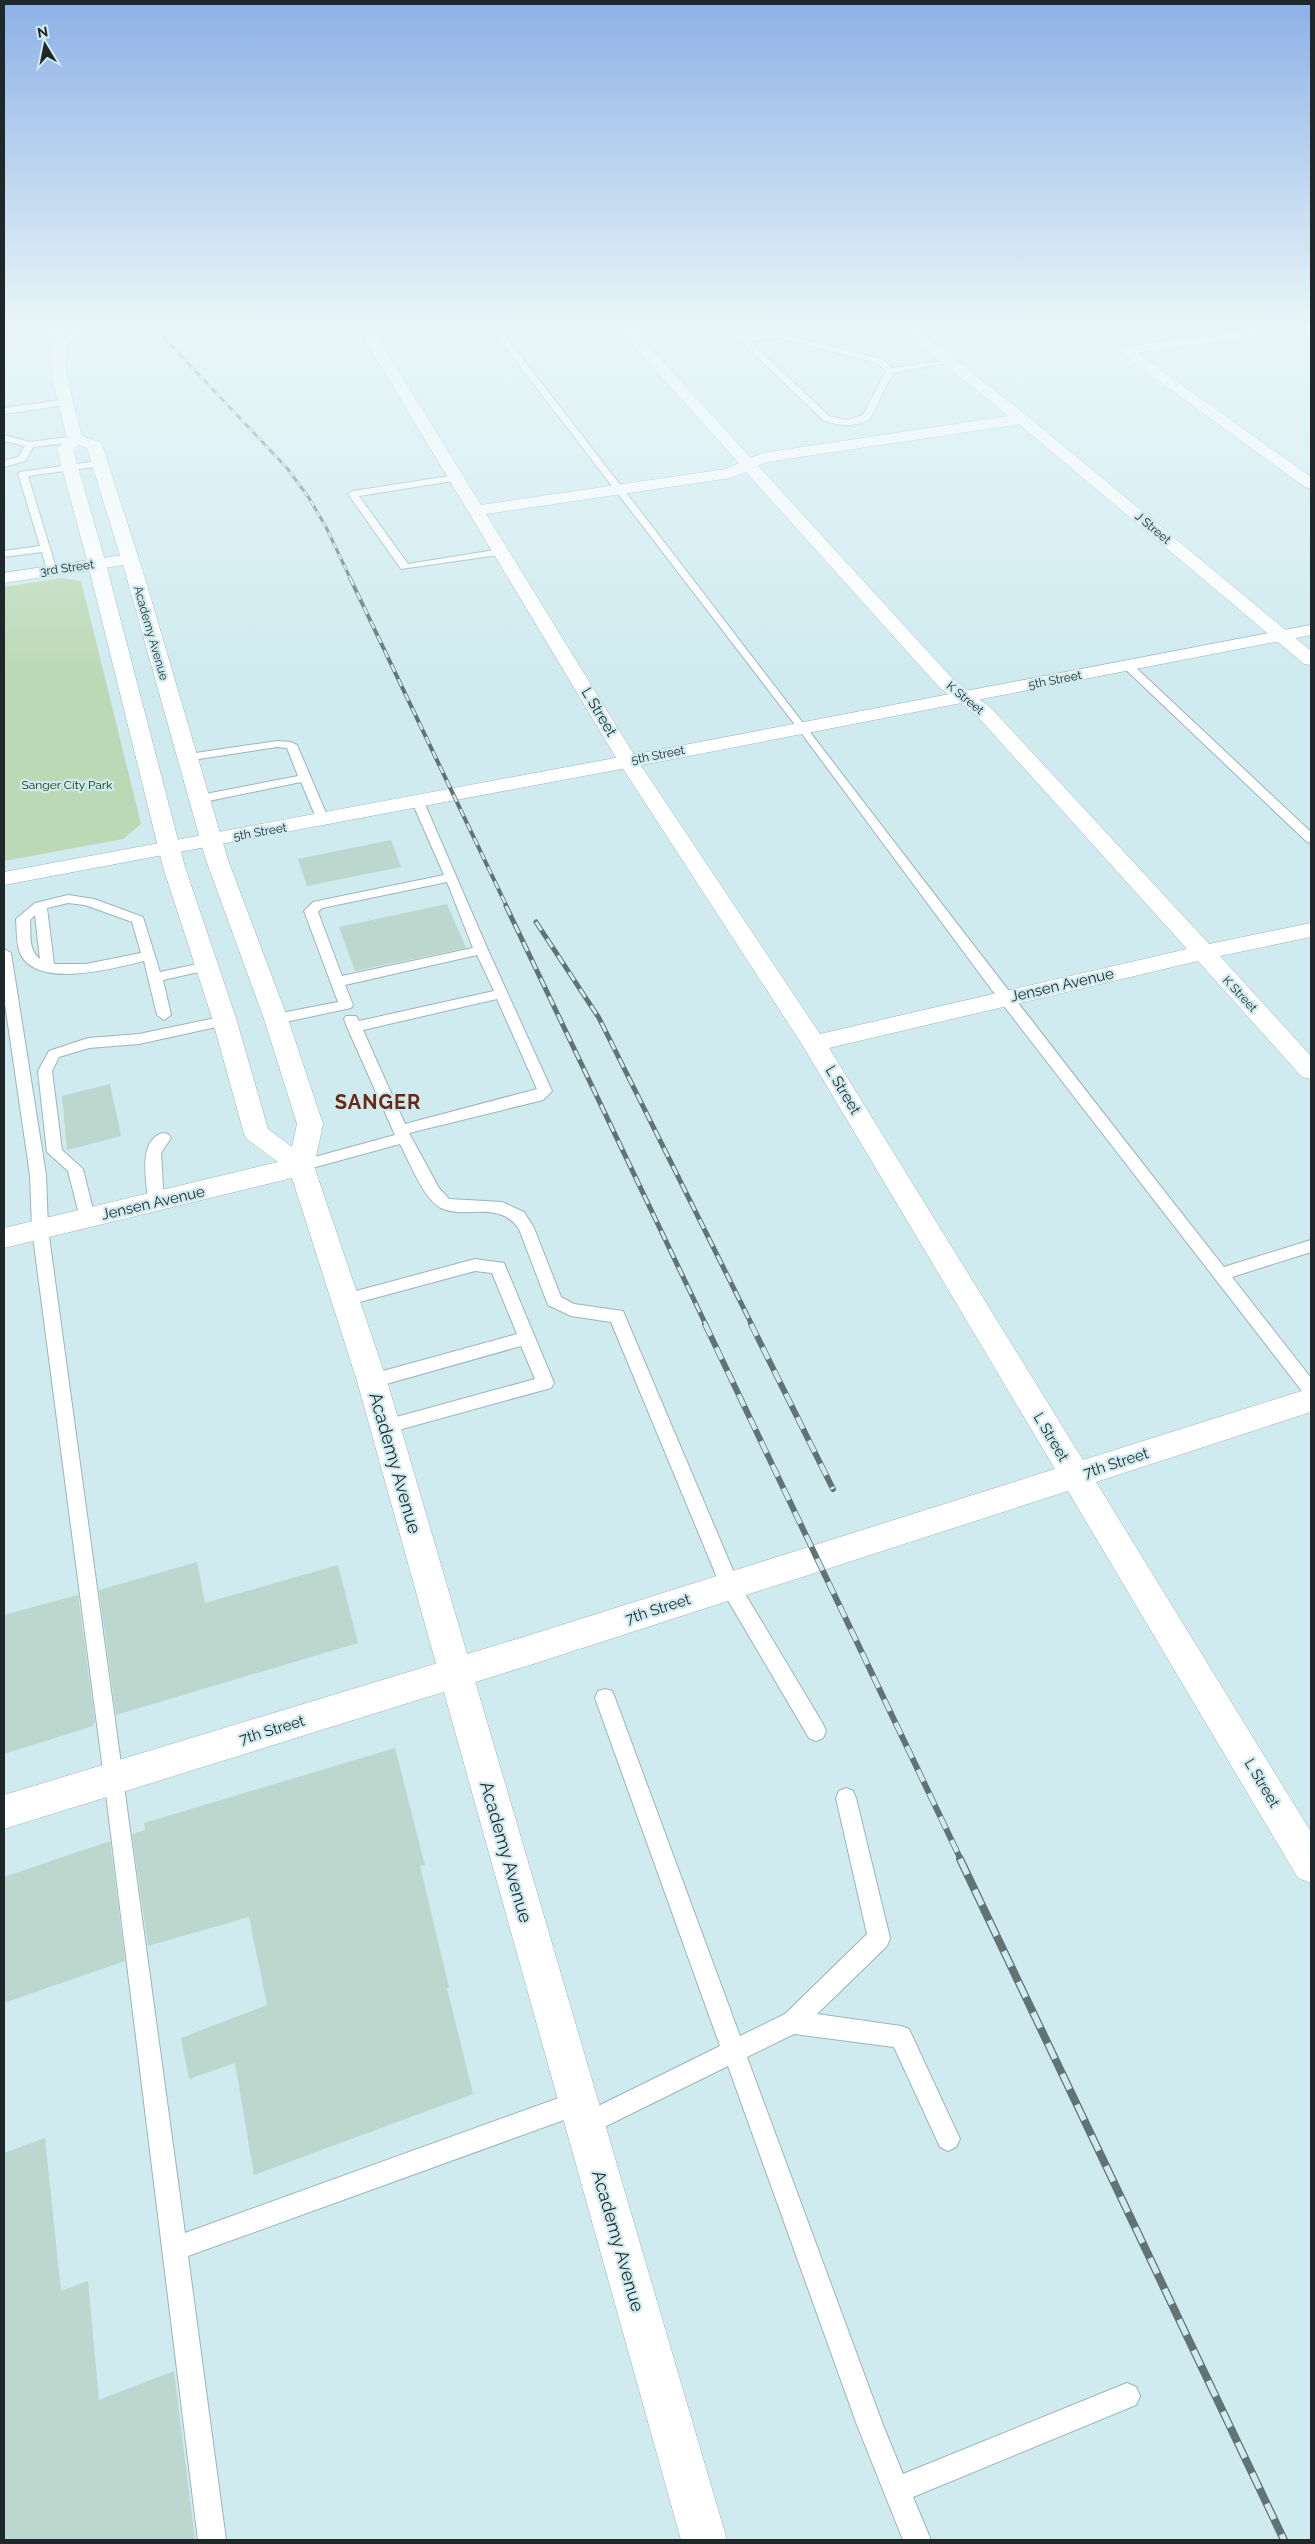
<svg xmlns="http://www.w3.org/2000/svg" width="1315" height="2544" viewBox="0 0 1315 2544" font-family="Raleway,sans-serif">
	<rect width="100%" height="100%" fill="#cfebf0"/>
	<path fill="#bbd9b5" d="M62,578l19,3 60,243 -18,15 -119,22v-274z"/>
	<path fill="#bcd7ce" d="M391,840l10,27 -94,19 -9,-27z
		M447,904l19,44 -111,23 -16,-44z
		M110,1084l11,52 -54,14 -5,-54z
		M197,1562l8,41 133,-38 20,78 -242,72 -17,-125z
		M78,1595l17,127 -2,1v3l-89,28v-139z
		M395,1748l30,117 -5,1 29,121 -2,1 26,106 -219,81 -19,-112 -46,16 -8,-41 86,-33 -18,-88 -101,29 -16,-112 13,-4 -1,-7z
		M110,1841l15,120 -121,42v-126z
		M45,2138l16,153 27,-10 11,119 75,-29 21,169h-191v-387z"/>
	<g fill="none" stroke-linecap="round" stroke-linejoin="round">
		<defs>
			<path id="lane" d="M14,323h9l-8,9h-6l-1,-2z
				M487,323h8c244,314 483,632 729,944l87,-27v12l-79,25 79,101v19l-6,-2 -305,-394 -201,-271z
				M722,323h9l14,13 36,-2 101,25 10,9 56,-8 4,2 -59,11 -23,46c-15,9 -31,7 -47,1zM781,338l95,25 10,8 -23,44 -16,5 -18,-4 -79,-75z
				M68,399l3,1v4l-67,10v-6z
				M4,435l26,7 45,-6 5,3 -5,3 -42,5 -8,14 -21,6v-6l14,-4 7,-11 -21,-5z
				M98,461l3,1v4l-73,10 29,95 -1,2 -9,-2 -5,-19 -38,5v-6l36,-5 -22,-72 2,-2z
				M456,475l5,3 -2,2 -100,16 49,68 93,-15 4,1v4l-104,15 -53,-75 5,-3z
				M1128,663l4,1 179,168v11l-4,-1 -183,-174v-4z
				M277,741l14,1 6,3 32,75 -2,3 -4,1 -6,-4 -16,-38 -102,21 -4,-1v-6l103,-20 -11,-28 -10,-1 -91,14 -4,-2v-4z
				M418,798l6,4 64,148 64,141 -9,9 -134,33 30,55 10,11 53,3 22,10 10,16 27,69 13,7 49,7 115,271 85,142 3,7 -3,7 -7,3 -7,-3 -86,-146 -112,-270 -40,-6 -23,-11 -29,-76c-21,-30 -53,-9 -78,-21 -17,-8 -32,-47 -41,-64l-99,27 -5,-1 -3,-4 3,-4 99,-27 -48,-108 -3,-8 2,-3h10l3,5 135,-30 -17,-36 -132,30 8,20 -2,3 -75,16 -7,-5 7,-5 62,-12 -34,-91 9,-9 131,-27 -32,-73zM447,882l26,66 -131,28 -24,-64 4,-4zM497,999l40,90 -132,35 -42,-94z
				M68,895l26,4 49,18 17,55 47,-10 7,4 -2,3 -49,11 8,35 -7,5 -7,-5 -13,-54c-29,7 -108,29 -124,-8 -4,-10 -3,-23 -4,-34l19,-16zM68,903l17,2 47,17 9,31 -55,11h-32l-7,-56zM35,915l5,44c-12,-9 -9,-25 -10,-39z
				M4,949l7,4 35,222 2,54 137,1004 393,-142 8,4 4,8 -4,8 -8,4 -390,141 38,284h-28l-94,-762 -72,-549 -2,-54 -26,-178z
				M225,1016l5,2 2,3 -2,3 -91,20 -50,4 -30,9 -7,14 10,79 21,19 12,49 -2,4h-12l-13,-51 -21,-19 -9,-81 11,-20 39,-13 51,-4z
				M163,1133l5,1 3,4 -10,15 3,49 -2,4h-12l-2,-4c-1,-20 -11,-62 15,-69z
				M475,1259l29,4 50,120 -3,5 -167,46 -6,-2 -3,-5 3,-5 157,-43 -14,-33 -149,42 -6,-2 -3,-5 3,-5 6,-2 145,-40 -25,-61 -17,-2 -130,35 -6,-2 -2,-4 2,-4 6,-2z
				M605,1689l7,2 3,7 125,338 45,-22 82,-80 -31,-136 3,-7 7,-3 7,3 3,7 34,140 -3,8 -70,68 84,12 8,3 51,110 -4,8 -8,4 -8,-4 -46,-100 -100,-13 -47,23 136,368 20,49 224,-91 9,4 4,9 -4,9 -223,92 18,43h-28l-46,-115 -129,-359 -144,71 -8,-4 -4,-8 4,-8 144,-71 -125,-348 3,-7z"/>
			<path id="street" d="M355,323h14l112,182 245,-36 13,-6 -126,-140h14l5,5 43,-5h40l-7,4 -69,9 112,122 12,-5 246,-37 -116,-93h16l118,93 284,235v14l-7,-1 -285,-240 -252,38 -9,4 195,213 39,30 217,235 102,-21v14l-91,19 91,100v23l-9,-2 -104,-116 -369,87 254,412 228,-72v24l-215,70 215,350v51l-13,-5 -230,-387 -538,174 -526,164v-34l526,-160 525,-166 -252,-423 -185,-285zM746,472l193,215 39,30 209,232 -367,85 -182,-273 -152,-247 244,-36z
				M1289,323h22v5l-174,25 174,124v12l-6,-2 -187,-136 7,-4z
				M4,325l67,4 7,4 -7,4 -67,-4z
				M130,554l6,1 2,4 -2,4 -132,20v-10z"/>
			<path id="secondary" d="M1311,625v10l-653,127 -654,123v-13l654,-122z"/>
			<path id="primary" d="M87,323h20l-2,3c-12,4 -31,7 -38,18 -8,12 11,77 15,92l17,6 3,3 42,130 84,285 60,159 35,105 -9,42 73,215 340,1159h-46l-324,-1159 -65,-203 -288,70v-20l274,-66 -30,-22 -4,-6 -32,-116 -49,-151 -75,-303 -31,-115 10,-11c-4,-20 -23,-78 -13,-96 6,-12 21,-15 33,-19zM78,445l9,3 39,127 80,285 58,159 33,105 -5,23 -24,-18 -32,-111 -51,-151 -79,-303 -33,-114z"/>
		</defs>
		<use href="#lane" stroke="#9ab5ba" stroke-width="2"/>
		<use href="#street" stroke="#9ab5ba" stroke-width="1"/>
		<use href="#secondary" stroke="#9ab5ba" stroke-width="1"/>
		<use href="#primary" stroke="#9ab5ba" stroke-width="1"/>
		<use href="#lane" fill="#fff" fill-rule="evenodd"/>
		<use href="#street" fill="#fff" fill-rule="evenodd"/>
		<use href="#secondary" fill="#fff" fill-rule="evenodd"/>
		<use href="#primary" fill="#fff" fill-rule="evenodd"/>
		<defs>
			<path id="rail-far4" d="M150,323l137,145 22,30 17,29 25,53"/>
			<path id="rail-far3" d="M350,578l157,329"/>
			<path id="rail-far2" d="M506,906l200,419
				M536,922l63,96 153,307"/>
			<path id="rail-far1" d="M705,1324l256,536
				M751,1324l82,165"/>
			<path id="rail" d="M960,1859l324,681"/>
		</defs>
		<use href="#rail-far4" stroke="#627376" stroke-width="3"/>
		<use href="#rail-far3" stroke="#627376" stroke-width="4"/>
		<use href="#rail-far2" stroke="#627376" stroke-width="5"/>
		<use href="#rail-far1" stroke="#627376" stroke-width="6"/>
		<use href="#rail" stroke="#627376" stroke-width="8"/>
		<use href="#rail-far4" stroke="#cfebf0" stroke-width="2" stroke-dasharray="6" stroke-linecap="butt"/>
		<use href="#rail-far3" stroke="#cfebf0" stroke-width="2.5" stroke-dasharray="8" stroke-linecap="butt"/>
		<use href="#rail-far2" stroke="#cfebf0" stroke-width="3" stroke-dasharray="10" stroke-linecap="butt"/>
		<use href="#rail-far1" stroke="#cfebf0" stroke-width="4.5" stroke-dasharray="13" stroke-linecap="butt"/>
		<use href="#rail" stroke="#cfebf0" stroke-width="5.5" stroke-dasharray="17" stroke-linecap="butt"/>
	</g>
	<linearGradient id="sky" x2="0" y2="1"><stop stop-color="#8db1e6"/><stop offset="0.48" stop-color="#e9f6f8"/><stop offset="1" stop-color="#e9f6f8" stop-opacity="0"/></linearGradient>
	<rect width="1315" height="679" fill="url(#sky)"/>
	<g text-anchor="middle" stroke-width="4.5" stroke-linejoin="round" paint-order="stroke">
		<g font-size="12" fill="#1e282a" stroke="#cfebf0">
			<text transform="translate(1153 528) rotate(40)" y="4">J Street</text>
			<text transform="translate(67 568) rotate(-8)" y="4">3rd Street</text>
			<text transform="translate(151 633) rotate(74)" y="4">Academy Avenue</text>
			<text transform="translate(1055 680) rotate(-11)" y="4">5th Street</text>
			<text transform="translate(965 698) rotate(39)" y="4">K Street</text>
			<text transform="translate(658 755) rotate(-11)" y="4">5th Street</text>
			<text transform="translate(260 832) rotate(-10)" y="4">5th Street</text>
			<text transform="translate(1240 994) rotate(47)" y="4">K Street</text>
		</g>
		<g font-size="12" fill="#0d3405" stroke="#cfebf0">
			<text x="67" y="789">Sanger City Park</text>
		</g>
		<g font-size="15" fill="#1e282a" stroke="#cfebf0">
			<text transform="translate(599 712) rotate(59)" y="5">L Street</text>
			<text transform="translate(1062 985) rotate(-13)" y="5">Jensen Avenue</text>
			<text transform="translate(843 1090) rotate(59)" y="5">L Street</text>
			<text transform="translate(153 1203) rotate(-13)" y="5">Jensen Avenue</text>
			<text transform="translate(1051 1437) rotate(59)" y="5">L Street</text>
			<text transform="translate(1116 1463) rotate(-18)" y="5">7th Street</text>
			<text transform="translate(658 1609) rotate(-18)" y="5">7th Street</text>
			<text transform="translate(272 1730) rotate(-17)" y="5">7th Street</text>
			<text transform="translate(1262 1783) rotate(59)" y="5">L Street</text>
		</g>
		<g font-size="18" fill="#1e282a" stroke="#cfebf0">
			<text transform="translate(395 1463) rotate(74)" y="6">Academy Avenue</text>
			<text transform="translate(506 1852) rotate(74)" y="6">Academy Avenue</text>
			<text transform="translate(618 2241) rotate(74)" y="6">Academy Avenue</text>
		</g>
		<g font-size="20" font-weight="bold" letter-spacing="1" fill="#6a2815" stroke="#cfebf0">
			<text x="378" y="1109">SANGER</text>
		</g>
	</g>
	<rect width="1315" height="2544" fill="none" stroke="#1e282a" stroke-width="10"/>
	<g transform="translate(45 45) rotate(350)" stroke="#cfebf0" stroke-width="4" paint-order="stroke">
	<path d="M0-4L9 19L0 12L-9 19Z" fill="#1e282a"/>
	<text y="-8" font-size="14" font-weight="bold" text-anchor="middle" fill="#1e282a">N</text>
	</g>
</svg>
